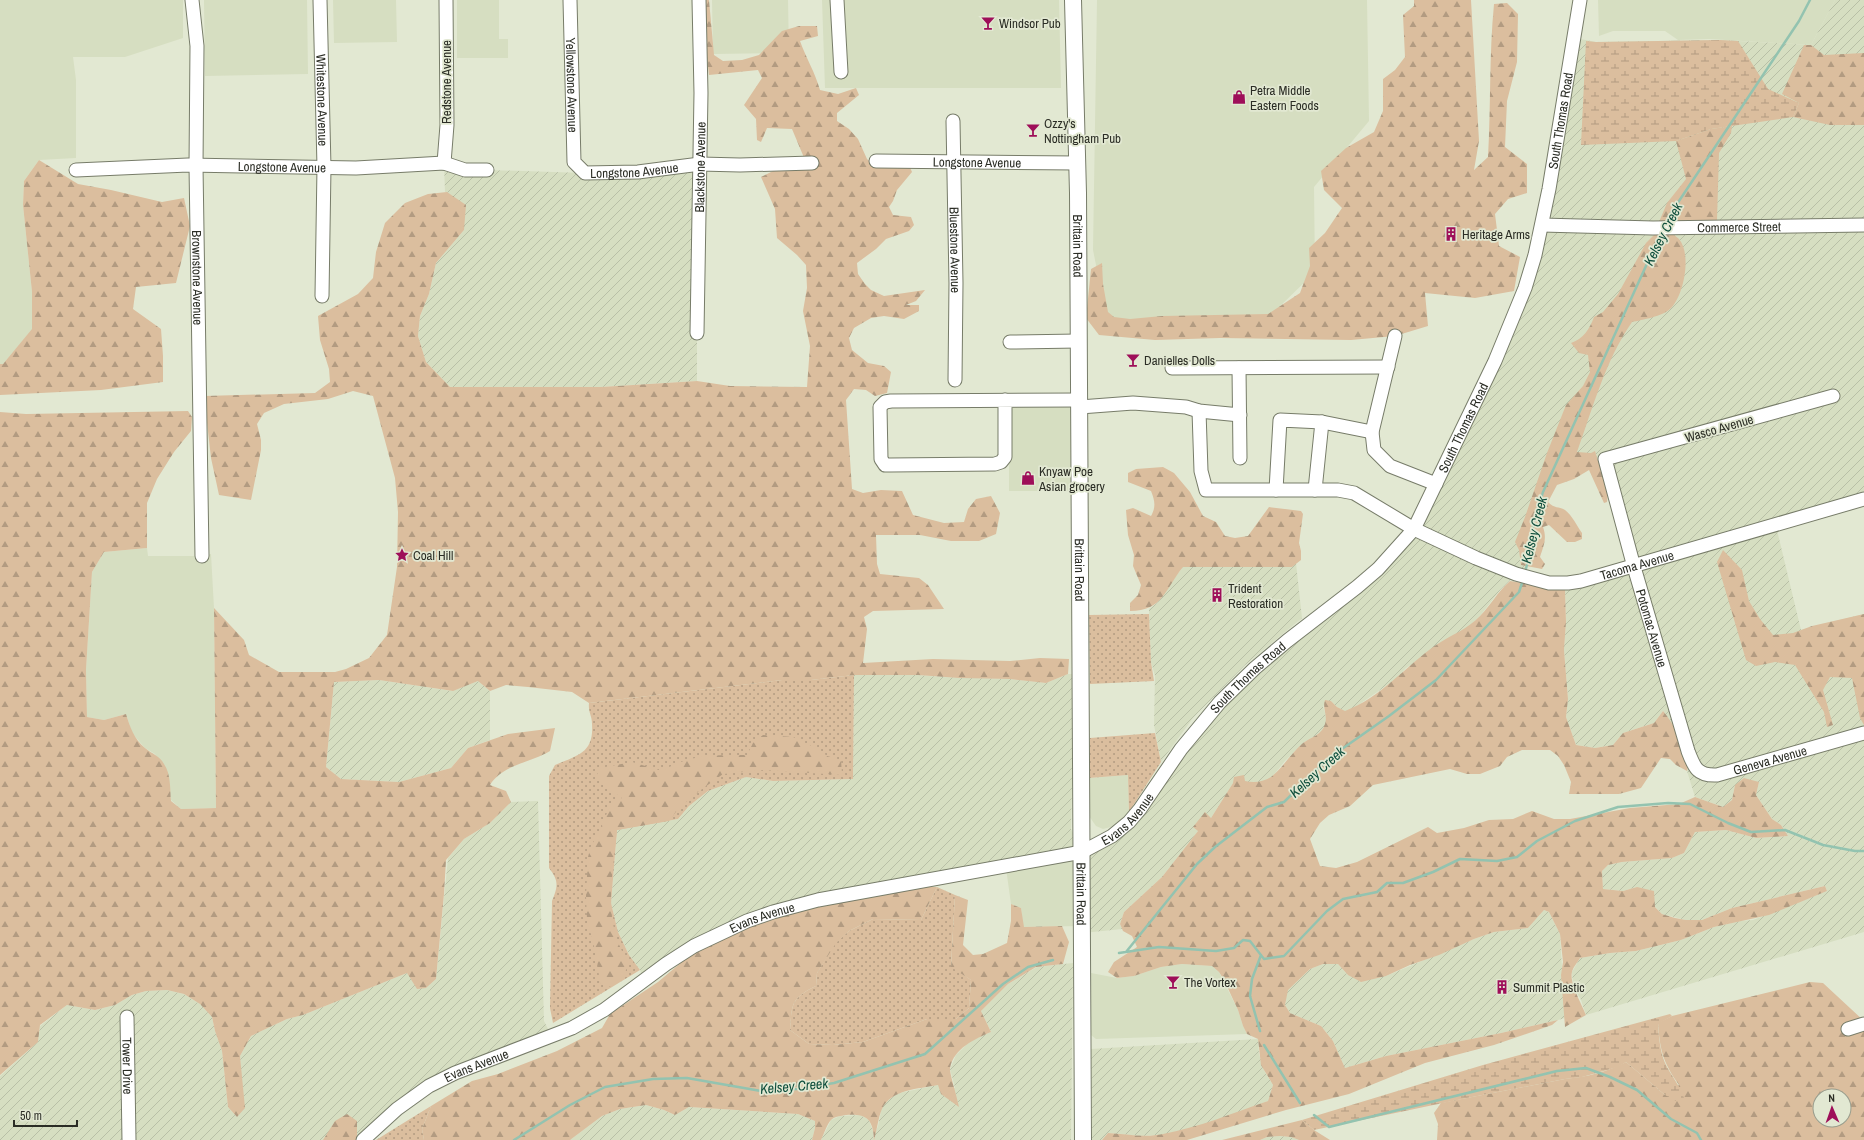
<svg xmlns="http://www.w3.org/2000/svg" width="1864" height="1140" viewBox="0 0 1864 1140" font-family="'Archivo Narrow',sans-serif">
	<defs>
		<pattern id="industrial-furrows" width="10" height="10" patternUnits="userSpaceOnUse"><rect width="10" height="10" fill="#d6dec1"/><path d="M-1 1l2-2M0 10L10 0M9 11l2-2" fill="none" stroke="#b8bfa6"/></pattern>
		<pattern id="grass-dots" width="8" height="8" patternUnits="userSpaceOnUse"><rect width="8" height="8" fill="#dbbe9e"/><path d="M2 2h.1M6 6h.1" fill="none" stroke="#b29b81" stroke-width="1.8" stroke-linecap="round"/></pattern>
		<pattern id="forest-firs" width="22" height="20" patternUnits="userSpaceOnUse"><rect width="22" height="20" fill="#dbbe9e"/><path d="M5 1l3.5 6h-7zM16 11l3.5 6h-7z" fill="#b29b81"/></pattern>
		<pattern id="wetland-marsh" width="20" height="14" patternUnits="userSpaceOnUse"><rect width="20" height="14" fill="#dbbe9e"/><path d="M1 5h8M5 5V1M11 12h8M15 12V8" fill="none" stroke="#b29b81"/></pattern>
	</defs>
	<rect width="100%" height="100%" fill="#e2e8d2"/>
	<path fill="#d6dec1" d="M0,0h183v38l-58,19h-52l3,23v78l-37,2 -15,21 -1,24 9,87v38l-29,34h-3z
		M204,0h103l1,74 -103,2z
		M333,0h63l1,42 -63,1z
		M457,0h42v39h9v19h-51z
		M712,0h76l1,53 -76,1z
		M822,0h237l2,88h-236z
		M1097,0h270l2,121 -55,66 1,85 -47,46 -161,2 -14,-70z
		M1598,0h237l-24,45 -102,-6 -31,1 -13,-9h-52l-14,5z
		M1009,400h71l1,91h-72z
		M147,548l1,8h54l9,-2 3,54 2,200 -35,1 -10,-9 -2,-21 -14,-25 -10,-6 -13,-15 -6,-19 -22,6 -17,-3 -1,-47 6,-98 12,-20z
		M1128,775l1,37 -14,14 -12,3 -7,-3 -7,-10v-38z
		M1080,855v71l-57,1 -2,-19 -10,-4 -5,-36z
		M1182,964l30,2 7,6 19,38 5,16 4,8 -151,5 -5,-4v-62l26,5 17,-2 27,-9z"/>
	<path fill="url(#industrial-furrows)" d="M1835,0h29v499l-88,27 25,104 63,-16v318l-278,83 -5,-15 -8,-14 -1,-14 8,-14 30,-5 26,-2 45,-11 33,-13 26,-6 13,-1 74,-29 -2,-5 -93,22 -30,12h-16l-24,-6 -25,-27 -14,4 -20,-2 -1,-18 6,-6 14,-3 50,-4 12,-5 11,-21 31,-2 30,8 32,-2 -7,-11 -9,-6 -16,-24 3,-13 -24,3 -3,15 -9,7 -28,-10 -8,-26 2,-5 -26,-55 -9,12 -31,10 -10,12 -18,3 -19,-3 -10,-28 2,-18 -4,-49 2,-28 -1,-32 3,-7 66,-16 -29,-107 -53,13 -28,102 -8,-1 -15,15 -21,27 -13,13 -61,39 -10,11 -42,29 -9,4 -8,-5 -6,-6 -8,5 3,10v8l-5,8 -18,11 -18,18 -21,26 -31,-4 -22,35 -13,13 -36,46 -38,35 -4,12 2,5 -39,4 -1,-81 -309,60 -129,68 -4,-10 -11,-15 -11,-23 -7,-29 6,-73 61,-11 11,-13 19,-15 38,-14 27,4 80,-2 1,-104h64l24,2 68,2 36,4 22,-9h14v99l-10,14 -1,42 11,23 21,-7 105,-130 206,-186 111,-241 50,-250 21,4 124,-2 91,5z
		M444,164l45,6 95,3 114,-7 -3,169 2,7v39l-96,6h-151l-24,-25 -8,-26 2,-20 9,-22 7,-31 28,-33 -17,-38h-2z
		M1296,563l6,55 -58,48 -51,52 -32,44 -7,-37 1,-49 -4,-14 -2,-53 8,-6 6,-7 9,-15 11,-14h109z
		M379,680l73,11 26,-10 12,10v49l-22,8 -17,20 -52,14 -58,-3 -15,-12 8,-85z
		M538,801l6,220 8,16 -97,36 -92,67h-363v-64l38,-34 2,-16 27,-21 28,5 20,-5 17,-10 14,-4 21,-1 17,4 16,10 12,13 3,14 7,20 6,56 9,10 4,-43 -1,-18 11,-20 36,-17 16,-4 104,-42 19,15 10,-9 12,-121 16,-19 26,-16 21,-21z
		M1544,910l5,2 11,22 5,84 -7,2 -57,13 -115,23 -41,12 -12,-27 -12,-15 -31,-13 -5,-8 2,-15 23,-21 13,-5h15l10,11 38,1 88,-37 20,-7 34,-4z
		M1073,963l-2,177h-250l10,-20 9,-4 21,-1 8,5 4,11v7l5,-12 3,-15 4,-9 14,-9 39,-8 17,3 -5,-19 6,-14 14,-14 21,-9 -10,-21 27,-27 29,-17z
		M1258,1039l1,15 6,18 8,13 -5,16 -43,17 -34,10 -29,7 -22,1 -32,-3 -6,7h-10l-1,-91z
		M646,1105l18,5 11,5 14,-8 109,7 17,7v7l-3,12h-242l32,-24 18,-7z
		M1280,1136l11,1 8,3h-39l7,-3z"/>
	<path fill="url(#grass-dots)" d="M1149,614l2,48 3,19 -64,3 -1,-69z
		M854,675l-1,104 -80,2 -27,-4 -38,14 -19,15 -11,13 -61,11 -6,73 7,29 11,23 11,15 -87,53 -3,-15 2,-107c6,-15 7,-20 -3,-33v-92l6,-11c23,-10 39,-12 37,-41 0,-9 -4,-11 -3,-21l193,-23h29z
		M1155,733l6,29 -32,50 -1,-37 -39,3 1,-40z
		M937,887l18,8 -4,71 20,14 -2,28 -13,11h-29l-64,23 -30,3 -24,-1 -19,-14c2,-26 1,-32 26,-44l1,-13 18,-30 14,-12 24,-12 48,1z
		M431,1106l-9,23 2,11h-48z"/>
	<path fill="url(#forest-firs)" fill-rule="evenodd" d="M700,0h9l5,55 9,6 19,-1 17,-5 23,-24 17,-5h18l1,10 -18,5c6,17 15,31 20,49l18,4 18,-6 3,7 -22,18v8l12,8 9,10 9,20 7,6h35l3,7 -15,18 -4,11 -4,6 4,8 18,2 3,8 -5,6 -23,8 -10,10 -19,14 1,11 7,10 6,6 13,6 41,-6 -9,11 -10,4h13v6l-15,8 -20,-3 -13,2 -17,10 -5,10 3,12 16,13 16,3 7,6 -4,21 -12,3 -9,-6 -12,-1 -8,11 6,89 11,4 18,-3 21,1 11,24 31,8 20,-1 4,-13 8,-10 15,-3 9,17 -4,21 -17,7h-28l-31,-6h-44l1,29 3,10 39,4 9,7 16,24 -71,2 -9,6 3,12 -4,34 70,-4 77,2 30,-3 29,1 -1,15 -22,9 -36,-4 -51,-1 -41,-3h-64l-43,5h-29l-193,23 -17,-11 -44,-5 -22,-2 -16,6 -12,-10 -25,10 -74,-11 -45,2 -8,85 15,12 58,3 52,-14 17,-20 40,-14 47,-6 -5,23c-19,12 -47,13 -60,34l16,6 5,11 -21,21 -26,16 -18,21 -2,34 -8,85 -10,9 -9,1 -10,-16 -104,42 -16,4 -36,17 -11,20 5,52 -8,9 -9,-10 -6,-56 -7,-20 -3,-14 -12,-13 -16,-10 -17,-4 -21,1 -14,4 -17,10 -20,5 -28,-5 -27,20 -2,17 -38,33v-663l26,2 162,-3 4,6 -1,14 -17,21 -17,27 -10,24v45l-43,4 -12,20 -6,98 1,47 17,3 22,-6c4,13 8,25 19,34 7,6 15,8 19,16 7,10 6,25 7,37l10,8 35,-1 -2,-200 30,32 5,15 30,17h56l11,-3 23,-11 18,-23 10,-68 1,-55 -3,-34 -22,-82 -20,-5 -25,8 -44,5 -20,9 -7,11 4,16v10l-10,50 -32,-5 -8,-37 -7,-62 111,-3 15,-11 -1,-13 -9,-29 -2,-24 40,-22 15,-16 3,-26 9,-29 20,-20 23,-9 19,-2 19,13 -2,25 -28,33 -7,31 -9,22 -2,20 8,26 24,25h151l96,-6 33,5 77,1 3,-41 -7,-35 4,-23 -1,-23 -9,-10 -20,-17 -2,-29 -14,-32 12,-6 33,-3 -1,-8 -13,-31 -25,-1 -6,14 -4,-2 -1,-21 -12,-14 18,-27 -4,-8 -49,5z
		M1414,0h57l8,141 -5,29 14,-13c3,-51 1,-102 6,-153l13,-1 11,11 -1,48 -10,39 -2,46 22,17v29l-19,6 -13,15 4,32 21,11 -6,34 -39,7 -50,-5 3,33 -33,10 -44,4 -131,-2 -65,2 -56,-5 -13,-17 5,-49 11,-6 1,21 5,28 6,5 16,2 32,-3 106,-2 32,-21 10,-27 -1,-18 16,-15 17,-25 -18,-18 -3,-19 25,-23 28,-16 9,-21v-32l12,-9 10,-13 -2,-42 11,-9z
		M1804,45h7l13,10 40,-2v72h-34l-37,-8 6,-14 -17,-9z
		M1732,126l-1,7 -12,20 -2,68 -58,1 8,-19 19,-24 -10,-38 35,-12z
		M39,160l39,24 33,6 51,12 22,-4 6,28 -14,57 -40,4 -3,22 28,20 2,27v26l-62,8 -101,5v-31h3l29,-35v-37l-9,-87 1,-24z
		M1669,231c3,3 7,5 10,8 13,15 5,57 -9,70 -7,7 -28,11 -38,13 -27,39 -39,86 -55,130l14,1 4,-2 13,42 -1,9 -3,1 -15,-33 -15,9 -17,6 -9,17c7,7 10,4 17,8 7,5 12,16 17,23v6l-7,3h-8l-18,-17 -6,2c4,11 1,18 -3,30l5,7 -3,5 -21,-4 -2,-15 -4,-8 10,-25 22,-64 19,-48 17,-19 7,-14 -2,-17 -9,-2 -8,-10c13,-5 18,-13 23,-26l9,-5 15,-18 28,-51 8,-8z
		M1163,467l11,6 16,19 13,24 13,6 9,14 10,2 13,-2 21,-29 32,4 2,3 -4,29 2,8v9l-9,7h-109c-18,22 -20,44 -53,44v-8l8,-8 3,-10 -8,-19 1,-11 -6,-20 -2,-25 7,-2 18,8c5,-9 4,-15 0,-25l-23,-9v-9l8,-4z
		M1723,550l19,20 7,31 11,18 13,16 20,-2 19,-7 52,-12v111l-4,-7 -8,-40 -22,-1 -7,13 10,35 -6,2 -3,-15 -29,-47 -20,-3 -19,4 -10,-6 -29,-98z
		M1510,581l55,9 1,32 -2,28 4,49 -2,18 10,28 19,3 18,-3 10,-12 31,-10 9,-12c11,13 29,44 24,60l-11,-6 -6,-6 -9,-1 -20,30 -22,6h-50l2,-12 -7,-17 -6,-9 -8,-6h-28l-15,7 -7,9 -20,8h-13l-17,-5 -77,16 -23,21 -21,9 -9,8 -10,16 10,27 16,2 21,-6 71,-35 9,6 27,-5 25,-8 24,-1 19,-8 22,8h16l60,-11 49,-4 16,-7 28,10 9,-7 3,-15 9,-7 15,4 -3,13 16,24 9,6 7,11 -32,2 -30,-8 -31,2 -11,21 -12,5 -50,4 -14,3 -6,6 1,18 20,2 14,-4 17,4 1,16 7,7 13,4 11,2h16l30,-12 93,-22 2,5 -58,24 -55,12 -33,13 -45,11 -26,2 -30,5c-2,4 -7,9 -8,14 -3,11 10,32 14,43l-21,12 -4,-52 2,-13 -3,-28 -11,-22 -5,-2 -16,18 -34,4 -20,7 -35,16 -29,10 -24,11 -25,6 -13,-7 -10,-11h-15l-13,5 -22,21 -3,15 5,8 31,13 12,15 12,27 41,-12 115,-23 57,-13 -6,5 -58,20 -69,18 -76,31 -63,16 -99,30h-85l6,-7c18,1 37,5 55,1 37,-7 70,-21 105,-33l5,-16 -12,-20 -3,-26 -11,-5 -4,-8 -5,-16 -14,-30 -5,-8 -7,-6 -30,-2 -21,3 -27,9 -17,2 -9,-6 6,-10 23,-15 -5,-11 -9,-5 -3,-7 4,-12 38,-35 36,-46 -5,-4 12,-15 6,6 22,-35 1,-6 10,-2 1,6c9,2 18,1 26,-4 10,-7 21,-25 32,-34 8,-6 19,-8 22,-19 3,-9 -3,-15 0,-24l6,1 6,6 8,4c35,-13 61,-45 91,-66 15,-10 32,-16 44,-29 11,-11 18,-25 30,-35z
		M763,735l30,2 25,12 9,7 14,4 1,15 -78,-5 -41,4 -25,18 -20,17 -9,12 -52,9c-3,30 -9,64 -4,94 2,14 9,28 16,40l-6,12 -12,11 -11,-4 -4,-29 -9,-35 -1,-23 2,-39 3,-11 9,-15 10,-26 12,-7 -16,-11 -10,-10 4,-9 32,-6 30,9c28,-17 53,-16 85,-16l6,-12z
		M916,887h21l-16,33 -48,-1 -24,12 -13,12 -19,30 -1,13c-25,12 -24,18 -26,44l19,14 24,1 30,-3 64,-23h29l13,-11 2,-28 -20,-13 4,-72 13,5 -5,45 10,10 10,-1 24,-11 4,-22v-17l10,4 3,19 38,-1 7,16 -6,22 -27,3 -28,17 -27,27 10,21c-16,7 -37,16 -41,36 -1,4 8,32 9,39l-18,-13 -3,-9c-19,4 -47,4 -56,24 -4,9 -5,21 -8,31 -1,-22 -8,-26 -28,-25 -5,1 -11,1 -15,5 -4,4 -7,14 -10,20h-9l3,-12v-7l-17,-7 -109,-7 -14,8 -11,-5 -18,-5 -26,4 -18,7 -32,24h-146l-2,-11 9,-23 41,-25 26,-7 59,-23 45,-23 8,-14 48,-32 25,-21 15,-10 40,-22 87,-27z
		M1810,982l13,1 41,38v119h-427l1,-16 -4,-11 7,-10 124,-24c20,-2 43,-7 61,-17l39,33 14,-10c-16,-23 -19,-34 -21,-62l14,-7zM1820,1096h24v24h-24z
		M347,1114l10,7v18l-2,1h-32l12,-19z
		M1302,1120l12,10 16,10h-31l-8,-3 -11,-1 -13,1 -7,3h-38z"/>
	<path fill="url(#wetland-marsh)" d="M1720,40l18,1 30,48 31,14 -6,14 -82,12 -35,12 -95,4 5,-104 10,1z
		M1670,1014l2,2 -14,8c1,14 2,30 9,43 6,11 13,19 17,31l-8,3 -11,-6 -39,-33 -8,5 -36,10 -17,2 -98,19 -153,32 -12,-10 181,-55z"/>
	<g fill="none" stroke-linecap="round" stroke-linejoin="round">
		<path stroke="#93c3b0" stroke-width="2.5" d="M1665,224l4,-8 130,-195 11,-21
			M1525,572l7,-25 1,-23 10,-32 118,-259
			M1126,952l71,-88 18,-17 52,-40 17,-5 45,-44 60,-42 47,-36 83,-88 4,-12
			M1119,953l40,-6 57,4 18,-3 9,-8 7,1 14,18 20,-3 43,-45 16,-12 34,-7 10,-9h16l30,-11 27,-13 37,2 20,-4 20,-16 38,-20 43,-14 50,-4 22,1 38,19 23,9 34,-2 38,15 32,6h9
			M1260,1031l-10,-35 2,-17 9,-24
			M1264,1045l36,58
			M1314,1115l15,12 228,-56 29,-3 24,9 27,13 34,29 26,14 4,7
			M514,1140l56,-35 35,-18 48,-8 34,-1 74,13 36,-2 37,-6 91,-29 78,-70 25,-17 25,-7"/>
		<defs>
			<g id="minor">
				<path id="s1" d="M192,0l5,46 -1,120 6,390"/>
				<path id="s2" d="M320,0l4,167 -2,129"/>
				<path id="s3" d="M570,0l4,162 11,11 53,-1 62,-8 40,1 72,-2"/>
				<path d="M837,0l4,72"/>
				<path id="s4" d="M953,121l3,162 -1,97"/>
				<path id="s5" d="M876,161l201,2"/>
				<path d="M444,163l3,-38 -1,-125"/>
				<path id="s6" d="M76,170l112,-5 168,3 88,-5 21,7h22"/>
				<path id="s7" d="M1542,225l111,3 211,-3"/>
				<path id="s8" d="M697,333l4,-240 -2,-93"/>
				<path d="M1395,336l-23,96 2,18 16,16 46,18"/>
				<path d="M1010,342l68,-1"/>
				<path d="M1172,368l216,-1"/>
				<path d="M1239,368l1,90"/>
				<path id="s9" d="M1833,396l-228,63 29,108 54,184c6,16 9,25 29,24l147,-42"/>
				<path d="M1005,400v57l-4,5 -6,2 -105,1h-5l-4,-6 -1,-52 5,-5 6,-1 189,-1"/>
				<path d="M1080,407l53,-4 53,4 13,4 41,4"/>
				<path id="s10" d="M1199,411l2,60 5,19h132l16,3 60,36 62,29 40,16 33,9h19l13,-2 283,-82"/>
				<path d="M1276,490l4,-70 42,2 50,10"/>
				<path d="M1315,490l7,-68"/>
				<path id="s11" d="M127,1017l2,123"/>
				<path d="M1848,1029l16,-5"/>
				<path id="s12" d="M363,1140l34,-31 32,-23 26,-13 117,-45 32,-18 62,-46 28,-18 53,-25 26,-9 45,-12 264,-48 30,-16 17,-14 11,-13 41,-60 39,-47 35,-34 32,-27 70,-54 21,-18 36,-40 81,-168 30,-73 10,-33 14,-66 31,-189"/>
			</g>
			<g id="major">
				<path id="s13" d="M1073,0l5,193 5,947"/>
			</g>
		</defs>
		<use href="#minor" stroke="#777c69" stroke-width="15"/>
		<use href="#major" stroke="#777c69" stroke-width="18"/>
		<use href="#minor" stroke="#fff" stroke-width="13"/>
		<use href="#major" stroke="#fff" stroke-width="16"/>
	</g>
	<defs>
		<symbol id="bar-bare" viewBox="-9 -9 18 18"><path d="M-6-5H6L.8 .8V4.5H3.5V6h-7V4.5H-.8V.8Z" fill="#9e0e59" stroke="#e2e8d2" stroke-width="2.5" paint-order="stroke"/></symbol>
		<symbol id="shop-bare" viewBox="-9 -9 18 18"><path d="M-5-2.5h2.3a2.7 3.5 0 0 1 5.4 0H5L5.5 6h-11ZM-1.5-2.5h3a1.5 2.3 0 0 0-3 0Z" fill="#9e0e59" stroke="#e2e8d2" stroke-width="2.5" paint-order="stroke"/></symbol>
		<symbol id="building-bare" viewBox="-9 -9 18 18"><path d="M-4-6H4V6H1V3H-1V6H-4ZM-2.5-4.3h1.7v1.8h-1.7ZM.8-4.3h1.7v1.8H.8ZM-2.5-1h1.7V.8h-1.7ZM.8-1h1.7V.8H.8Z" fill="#9e0e59" stroke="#e2e8d2" stroke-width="2.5" paint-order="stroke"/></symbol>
		<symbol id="sight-bare" viewBox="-9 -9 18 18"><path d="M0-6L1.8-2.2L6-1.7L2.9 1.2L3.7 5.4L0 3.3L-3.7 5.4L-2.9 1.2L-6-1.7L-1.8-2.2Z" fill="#9e0e59" stroke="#e2e8d2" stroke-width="2.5" paint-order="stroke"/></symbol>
	</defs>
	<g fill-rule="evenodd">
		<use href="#bar-bare" x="978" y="13" width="20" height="20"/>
		<use href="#shop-bare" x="1229" y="87" width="20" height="20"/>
		<use href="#bar-bare" x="1023" y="120" width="20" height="20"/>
		<use href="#building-bare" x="1441" y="224" width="20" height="20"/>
		<use href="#bar-bare" x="1123" y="350" width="20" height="20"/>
		<use href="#shop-bare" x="1018" y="468" width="20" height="20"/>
		<use href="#sight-bare" x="392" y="545" width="20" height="20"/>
		<use href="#building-bare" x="1207" y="585" width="20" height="20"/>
		<use href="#bar-bare" x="1163" y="972" width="20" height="20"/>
		<use href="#building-bare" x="1492" y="977" width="20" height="20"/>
	</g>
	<g text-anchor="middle" stroke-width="3.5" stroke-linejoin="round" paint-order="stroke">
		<g font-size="13" fill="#2b2d25" stroke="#e2e8d2" text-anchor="start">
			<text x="999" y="28">Windsor Pub</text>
			<text x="1250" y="95">Petra Middle<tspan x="1250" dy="15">Eastern Foods</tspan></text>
			<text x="1044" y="128">Ozzy's<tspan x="1044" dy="15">Nottingham Pub</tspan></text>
			<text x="1462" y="239">Heritage Arms</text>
			<text x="1144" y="365">Danielles Dolls</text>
			<text x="1039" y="476">Knyaw Poe<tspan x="1039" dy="15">Asian grocery</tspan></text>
			<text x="413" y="560">Coal Hill</text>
			<text x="1228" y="593">Trident<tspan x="1228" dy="15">Restoration</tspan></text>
			<text x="1184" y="987">The Vortex</text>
			<text x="1513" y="992">Summit Plastic</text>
		</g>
		<g font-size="13" fill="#2b2d25" stroke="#e2e8d2">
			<text transform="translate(446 82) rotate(-90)" y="5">Redstone Avenue</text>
			<text dy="5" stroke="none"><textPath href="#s3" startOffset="85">Yellowstone Avenue</textPath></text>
			<text dy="5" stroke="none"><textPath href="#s2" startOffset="100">Whitestone Avenue</textPath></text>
			<text dy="5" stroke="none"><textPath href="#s12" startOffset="1692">South Thomas Road</textPath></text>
			<text dy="5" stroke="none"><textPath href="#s5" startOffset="101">Longstone Avenue</textPath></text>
			<text dy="5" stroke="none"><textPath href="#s6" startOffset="206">Longstone Avenue</textPath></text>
			<text dy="5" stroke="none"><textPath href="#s8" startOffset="166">Blackstone Avenue</textPath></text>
			<text dy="5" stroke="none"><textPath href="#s3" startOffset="227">Longstone Avenue</textPath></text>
			<text dy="5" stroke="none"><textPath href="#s7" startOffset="197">Commerce Street</textPath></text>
			<text dy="5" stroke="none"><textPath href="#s13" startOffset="246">Brittain Road</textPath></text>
			<text dy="5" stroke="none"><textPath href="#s4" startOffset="129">Bluestone Avenue</textPath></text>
			<text dy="5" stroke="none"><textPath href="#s1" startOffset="278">Brownstone Avenue</textPath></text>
			<text dy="5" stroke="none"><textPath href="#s12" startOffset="1368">South Thomas Road</textPath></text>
			<text transform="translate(1719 428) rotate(-16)" y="5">Wasco Avenue</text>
			<text dy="5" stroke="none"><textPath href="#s10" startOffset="534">Tacoma Avenue</textPath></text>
			<text dy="5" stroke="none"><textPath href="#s13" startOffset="570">Brittain Road</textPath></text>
			<text dy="5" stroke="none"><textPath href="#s9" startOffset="412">Potomac Avenue</textPath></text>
			<text dy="5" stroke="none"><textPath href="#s12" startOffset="1032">South Thomas Road</textPath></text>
			<text dy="5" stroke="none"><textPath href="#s9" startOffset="637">Geneva Avenue</textPath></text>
			<text dy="5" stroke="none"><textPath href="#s12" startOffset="845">Evans Avenue</textPath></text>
			<text dy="5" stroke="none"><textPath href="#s13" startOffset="894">Brittain Road</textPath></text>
			<text dy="5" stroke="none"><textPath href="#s12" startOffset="461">Evans Avenue</textPath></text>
			<text dy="5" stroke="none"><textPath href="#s11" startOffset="49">Tower Drive</textPath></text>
			<text dy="5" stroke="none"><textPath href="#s12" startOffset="137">Evans Avenue</textPath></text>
		</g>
		<g font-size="14" font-style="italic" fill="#0e4e3c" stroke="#e2e8d2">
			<text transform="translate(1663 234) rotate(-63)" y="5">Kelsey Creek</text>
			<text transform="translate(1534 530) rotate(-76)" y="5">Kelsey Creek</text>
			<text transform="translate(1317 772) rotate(-42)" y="5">Kelsey Creek</text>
			<text transform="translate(794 1086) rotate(-5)" y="5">Kelsey Creek</text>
		</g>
	</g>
	<g transform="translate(1832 1108) rotate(358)"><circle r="19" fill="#e2e8d2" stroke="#999d8d"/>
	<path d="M0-3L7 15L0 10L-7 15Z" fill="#9e0e59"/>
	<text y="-6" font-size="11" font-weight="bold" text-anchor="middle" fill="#2b2d25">N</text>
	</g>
	<path d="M14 1120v6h63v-6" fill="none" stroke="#2b2d25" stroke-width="2"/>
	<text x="20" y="1120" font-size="12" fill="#2b2d25" stroke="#e2e8d2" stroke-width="3" paint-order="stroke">50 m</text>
</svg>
